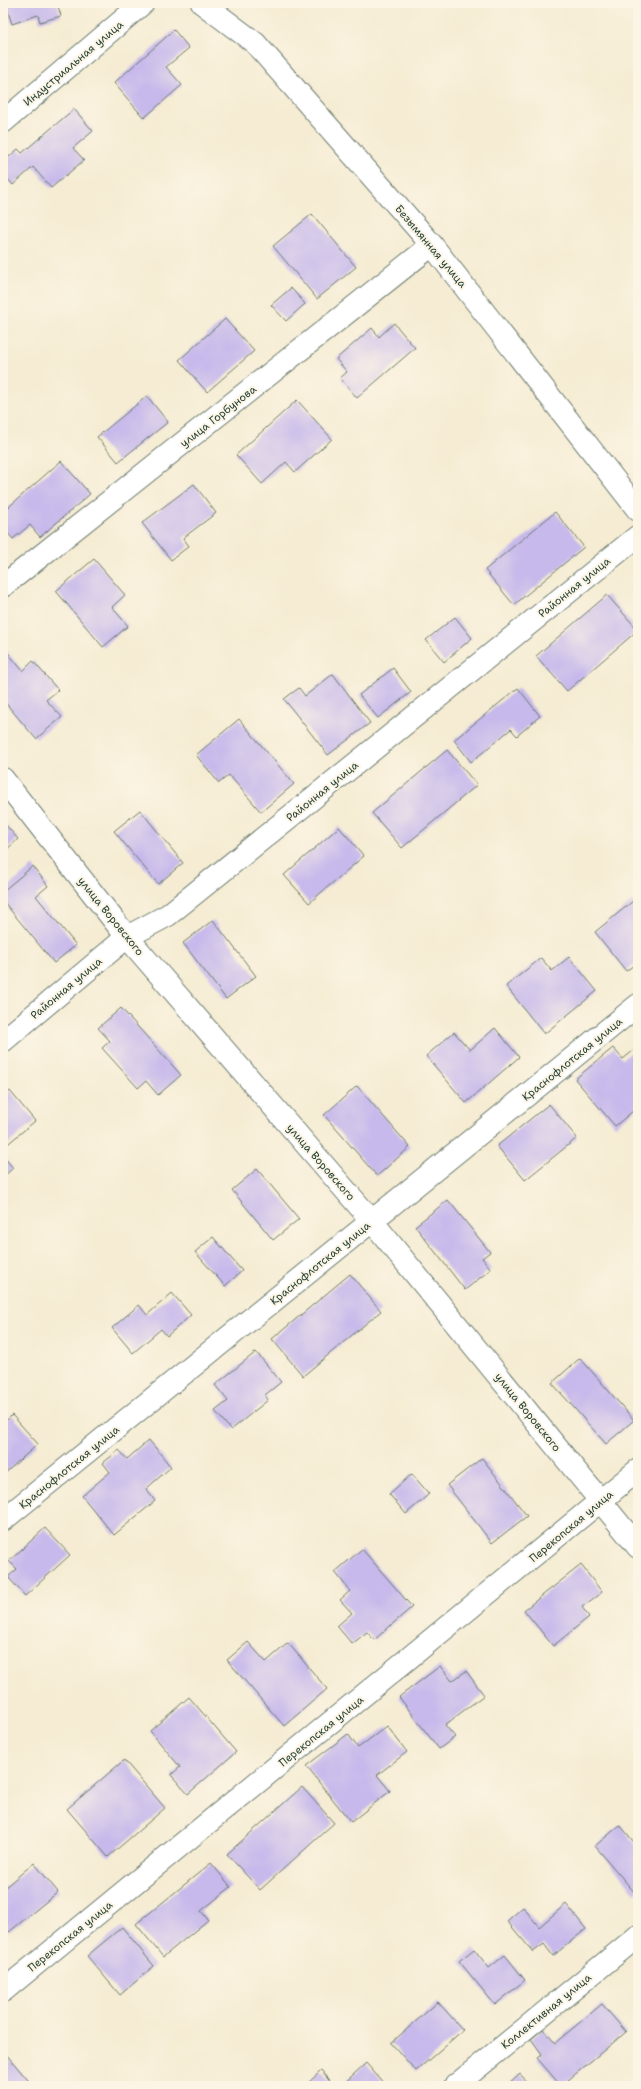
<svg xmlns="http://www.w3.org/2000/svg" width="641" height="2089" viewBox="0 0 641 2089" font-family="'Shantell Sans',sans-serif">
	<rect width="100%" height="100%" fill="#fcf5e5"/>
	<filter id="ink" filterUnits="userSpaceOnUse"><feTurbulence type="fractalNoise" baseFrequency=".025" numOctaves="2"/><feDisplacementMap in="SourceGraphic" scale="8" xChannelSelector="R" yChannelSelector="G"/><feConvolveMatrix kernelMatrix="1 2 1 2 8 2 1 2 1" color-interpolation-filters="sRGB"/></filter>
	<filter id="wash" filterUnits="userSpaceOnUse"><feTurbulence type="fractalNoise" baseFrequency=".012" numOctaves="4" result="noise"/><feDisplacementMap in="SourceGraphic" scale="16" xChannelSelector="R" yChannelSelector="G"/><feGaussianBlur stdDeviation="0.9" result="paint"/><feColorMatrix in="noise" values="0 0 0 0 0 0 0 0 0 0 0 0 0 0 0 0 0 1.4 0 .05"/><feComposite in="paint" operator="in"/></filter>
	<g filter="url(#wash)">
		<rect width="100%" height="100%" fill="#f5ecd3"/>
		<g id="blocks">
			<path fill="#c7b9eb" d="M5,3h52l4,13 -21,6 -2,-7 -26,9z
				M174,30l15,18 -23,19 16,18 -38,33 -30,-35z
				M74,109l19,22 -20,17 11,12 -33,28 -18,-21 -20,18 -10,-12v-11l15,-13 4,4z
				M312,214l44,53 -39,32 -44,-53z
				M291,288l14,16 -19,17 -15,-16z
				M225,319l29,32 -47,41 -28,-32z
				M394,323l21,25 -58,50 -17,-20 7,-6 -11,-13 36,-31 7,9z
				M147,396l21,26 -50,40 -21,-25z
				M297,400l35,39 -37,33 -9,-10 -24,22 -26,-29z
				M61,461l29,33 -50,43 -10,-12 -17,14 -10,-11v-16z
				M194,484l22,29 -33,25 6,8 -18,14 -29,-37z
				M555,512l29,35 -70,58 -29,-35z
				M94,559l31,36 -13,12 16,19 -25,21 -47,-56z
				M607,595l31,35 -71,61 -31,-35z
				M455,617l17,21 -28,24 -18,-22z
				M3,647l20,24 10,-10 25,29 -12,10 16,17 -26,22 -33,-39z
				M393,668l18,24 -33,26 -19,-23z
				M333,674l37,49 -42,32 -44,-56 15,-11 6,8z
				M518,688l22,28 -23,20 -6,-7 -40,33 -17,-22z
				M239,719l55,65 -33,28 -32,-37 -10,8 -23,-28z
				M447,750l30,35 -75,63 -30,-35z
				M140,810l43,53 -25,21 -44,-53z
				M3,822l15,17 -15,14z
				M339,827l25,29 -55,47 -25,-28z
				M33,866l15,20 -12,10 40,49 -22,18 -51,-62v-10z
				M638,897v65l-12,9 -31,-39z
				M213,920l43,56 -30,23 -43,-56z
				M569,957l28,34 -53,43 -38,-48 35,-28 11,13z
				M121,1008l60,67 -23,20 -12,-14 -8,7 -36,-40 8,-7 -12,-13z
				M495,1028l24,29 -53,46 -40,-47 28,-24 16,18z
				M638,1047v60l-23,19 -40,-47 38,-31 10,11z
				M357,1086l53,61 -33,29 -53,-61z
				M10,1091l25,30 -32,27v-52z
				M549,1104l28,34 -52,42 -28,-34z
				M3,1156l10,12 -10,9z
				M257,1169l42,50 -26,21 -41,-50z
				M448,1200l42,52 -8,6 9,11 -26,21 -50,-64z
				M213,1237l29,34 -17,15 -30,-34z
				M350,1274l31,37 -78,65 -31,-37z
				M172,1293l19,22 -24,21 -6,-7 -28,24 -21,-25 27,-23 8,10z
				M256,1352l25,30 -16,13 3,5 -37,30 -16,-19 13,-10 -13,-16z
				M580,1358l54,62 -28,24 -54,-61z
				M12,1415l26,29 -35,31v-51z
				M149,1440l22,27 -25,22 9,12 -41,34 -32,-39 28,-24 -7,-9 16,-13 8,9z
				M482,1458l45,58 -35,27 -45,-58z
				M412,1474l17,20 -23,20 -17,-20z
				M45,1528l25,27 -45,41 -17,-19 9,-8 -8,-8z
				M362,1549l50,58 -38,33 -7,-8 -15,12 -15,-18 15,-13 -12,-13 10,-9 -15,-19z
				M581,1565l21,27 -20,15 7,10 -36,29 -29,-36z
				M248,1642l18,20 22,-19 39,46 -43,37 -57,-66z
				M440,1666l12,15 14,-10 18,24 -39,30 10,12 -16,12 -40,-52z
				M189,1697l47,55 -48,42 -17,-19 9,-8 -30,-36z
				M387,1726l20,26 -30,23 13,16 -39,31 -45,-56 42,-32 10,14z
				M124,1760l41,48 -57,49 -41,-48z
				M302,1787l32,36 -74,67 -33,-36z
				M620,1825l18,22v43l-3,3 -40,-47z
				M34,1863l24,29 -49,40 -6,-7v-36z
				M211,1863l20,24 -30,24 7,9 -45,37 -27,-33z
				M566,1904l20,25 -33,27 -9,-12 -11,8 -26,-31 16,-14 16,20z
				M122,1927l32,39 -34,29 -33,-39z
				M474,1949l15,19 16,-13 20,25 -30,25 -36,-44z
				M438,2002l25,28 -47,41 -25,-28z
				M602,2004l24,28 -65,54 -24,-28 5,-4 -11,-15 12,-10 12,14z
				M5,2053l28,33h-30v-32z
				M366,2063l20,23h-45z
				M321,2071l13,15h-23l-3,-3z
				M520,2074l11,12h-24z"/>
		</g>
	</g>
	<g filter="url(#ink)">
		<use href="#blocks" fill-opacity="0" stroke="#6a7a6c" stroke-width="1"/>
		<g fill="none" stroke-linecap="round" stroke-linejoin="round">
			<defs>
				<path id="minor" d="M202,3l53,40 177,202 206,265
					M3,122l140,-119
					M3,586l429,-341
					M3,779l124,158 245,284 266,326
					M3,1041l124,-104 41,-22 470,-379
					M3,1520l635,-515
					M3,1991l635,-521
					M455,2086l183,-150"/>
			</defs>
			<use href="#minor" stroke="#6a7a6c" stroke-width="24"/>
			<use href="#minor" stroke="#fff" stroke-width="22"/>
		</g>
	</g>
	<g text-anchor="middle" stroke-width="4" stroke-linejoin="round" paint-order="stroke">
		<g font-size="11" fill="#1f3d34" stroke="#fcf5e5">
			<text transform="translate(73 63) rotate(-40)" y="4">Индустриальная улица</text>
			<text transform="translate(431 246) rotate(50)" y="4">Безымянная улица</text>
			<text transform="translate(218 416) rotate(-38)" y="4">улица Горбунова</text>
			<text transform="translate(574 587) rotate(-39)" y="4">Районная улица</text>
			<text transform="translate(322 791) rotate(-39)" y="4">Районная улица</text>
			<text transform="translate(111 916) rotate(51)" y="4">улица Воровского</text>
			<text transform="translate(66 988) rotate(-40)" y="4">Районная улица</text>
			<text transform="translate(572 1059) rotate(-39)" y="4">Краснофлотская улица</text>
			<text transform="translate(321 1162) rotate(49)" y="4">улица Воровского</text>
			<text transform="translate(320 1263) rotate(-39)" y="4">Краснофлотская улица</text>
			<text transform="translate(528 1412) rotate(51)" y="4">улица Воровского</text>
			<text transform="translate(69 1467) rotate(-39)" y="4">Краснофлотская улица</text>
			<text transform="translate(571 1526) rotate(-40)" y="4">Перекопская улица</text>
			<text transform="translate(321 1731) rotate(-39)" y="4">Перекопская улица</text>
			<text transform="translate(70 1936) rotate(-39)" y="4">Перекопская улица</text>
			<text transform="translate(546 2011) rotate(-39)" y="4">Коллективная улица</text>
		</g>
	</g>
	<rect width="641" height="2089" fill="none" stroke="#fcf5e5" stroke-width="16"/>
</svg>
